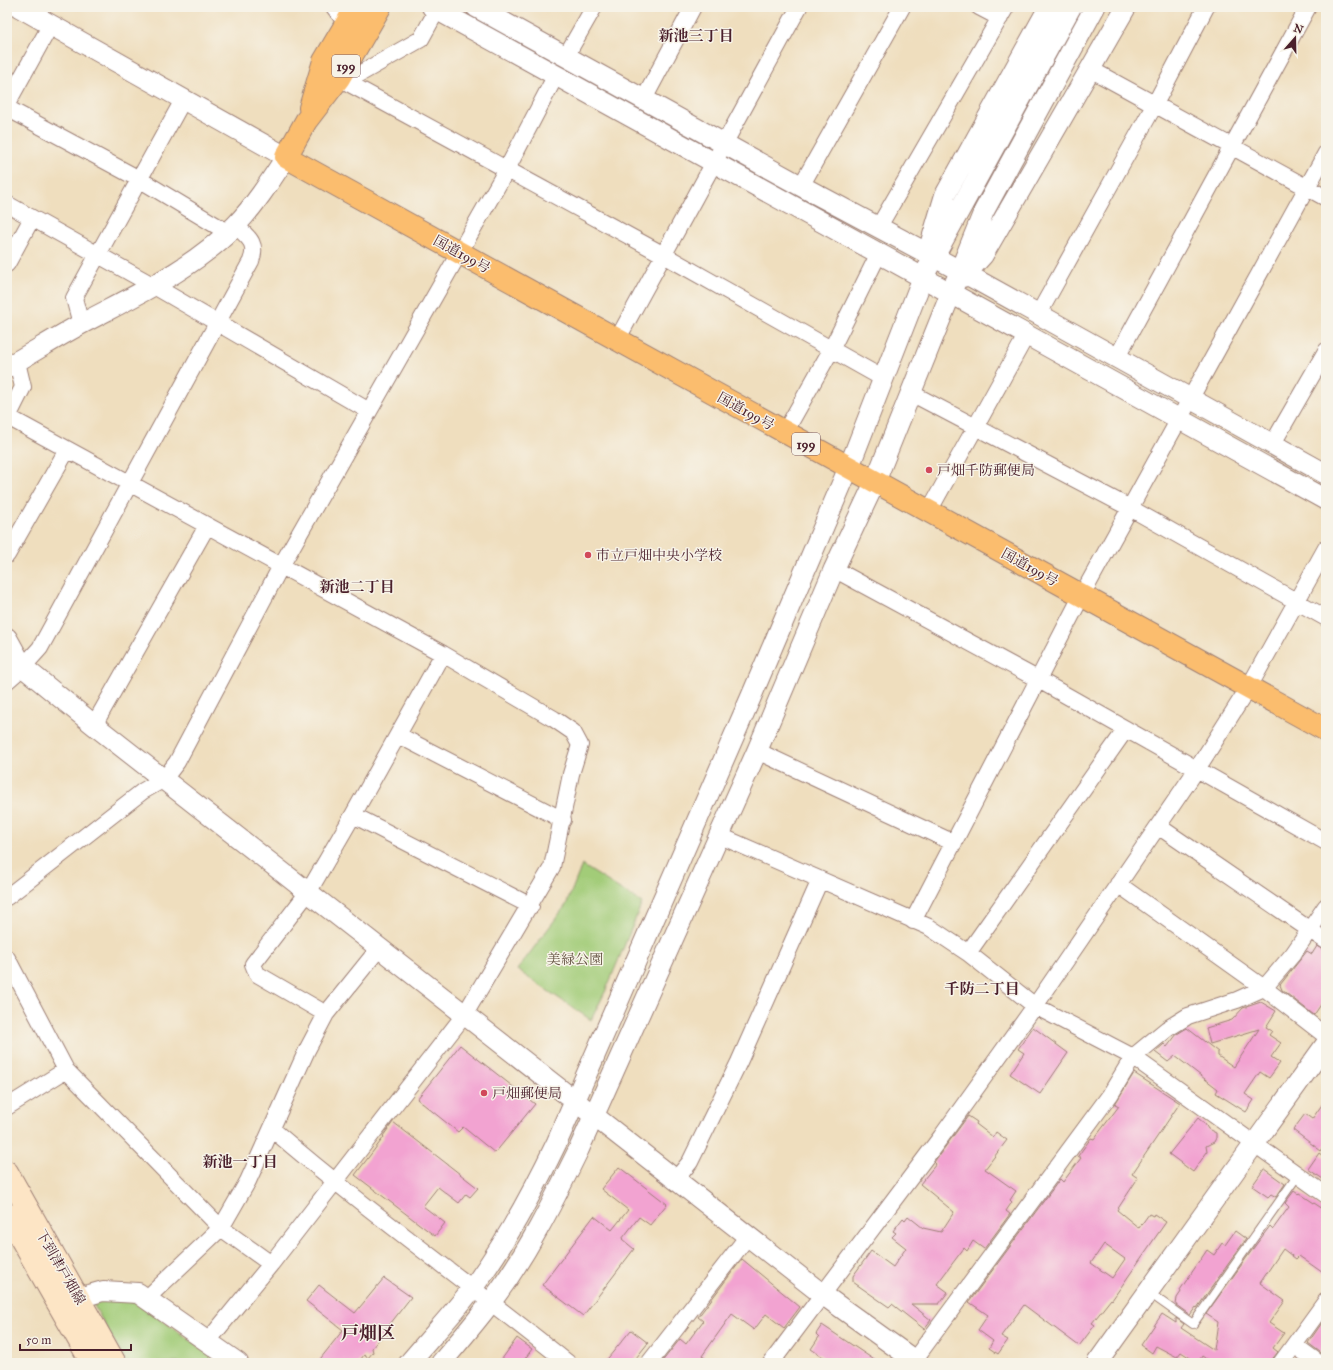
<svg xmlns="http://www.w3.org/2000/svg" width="1333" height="1370" viewBox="0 0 1333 1370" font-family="'IM FELL Great Primer','Noto Serif JP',serif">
	<rect width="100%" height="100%" fill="#f7f3e8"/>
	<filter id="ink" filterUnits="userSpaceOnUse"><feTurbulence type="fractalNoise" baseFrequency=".025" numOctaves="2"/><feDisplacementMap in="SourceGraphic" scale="8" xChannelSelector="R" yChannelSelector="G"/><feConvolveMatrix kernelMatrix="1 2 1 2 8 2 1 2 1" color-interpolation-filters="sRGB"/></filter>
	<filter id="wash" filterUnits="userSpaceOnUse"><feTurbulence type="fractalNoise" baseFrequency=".012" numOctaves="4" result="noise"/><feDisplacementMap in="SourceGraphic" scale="16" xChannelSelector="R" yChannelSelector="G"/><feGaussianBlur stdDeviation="0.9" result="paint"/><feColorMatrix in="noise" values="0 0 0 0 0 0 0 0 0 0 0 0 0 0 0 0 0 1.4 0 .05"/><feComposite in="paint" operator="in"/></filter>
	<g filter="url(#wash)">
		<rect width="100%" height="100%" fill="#efdebe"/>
		<path fill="#a2cc78" stroke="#767652" d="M582,865l60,38 -36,87 -15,30 -74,-50 49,-65z
			M106,1298l30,3 86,62h-96l-34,-61z"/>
		<g id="blocks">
			<path fill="#f2a3d1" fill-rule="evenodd" d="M1317,946l9,4v47l-12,18 -32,-25 -2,-5 27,-34 5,3z
				M1261,1002l15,9 -10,16 6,4 -3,4 12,8 -10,14 9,6 -11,15 -9,-6 -15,22 9,6 -8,12 -30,-19 2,-4 -43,-33 -7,6 -13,-10 9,-8 3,3 10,-13 10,-6 31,24v4l16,11 25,-38 -49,15 -4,-16 26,-8 11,-12z
				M1033,1027l35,26 -28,41 -30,-20 14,-21 -6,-4z
				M460,1045l75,59 -40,49 -32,-26 -5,5 -41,-33z
				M1134,1073l46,30 -48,71 6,4 -21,32 22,18 10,-14 4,2 1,-2 12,8 -54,78 -1,-1 -19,24 3,2 -16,21 -55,-41 -23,31 7,4 -10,14 -9,-6 4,-7 -15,-11 10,-15 -19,-13 91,-123 3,3 18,-24 -3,-2 13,-18 3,1 25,-33 -4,-2zM1104,1244l21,15 -13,19 -21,-15z
				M1326,1099v45l-5,7 -28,-21 12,-16 7,5z
				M968,1116l9,6 -1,2 17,13 3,-5 11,8 -22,29 31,22 -6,9 2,2 -6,9 4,3 -26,35 -11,-8 -6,10 -3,-3 -27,36 11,8 -9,12h-28l20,16 -7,9 -32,-25 -3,3 -36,-25v-6l18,-25 22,16 13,-19 -14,-11 4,-4 -3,-2 10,-13 2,2 3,-4 15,12 18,4 13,-20 -34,-28 16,-20 -2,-2z
				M1198,1118l7,6 3,5 8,4v5l-2,4 -8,4 1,6 -14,20 -24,-18z
				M393,1122l85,66 -8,9 -4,-3 -7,9 -21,-16 -15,19 22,17 -10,13 -80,-61 29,-38 -1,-1z
				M1319,1153l7,5v23l-18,-12z
				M619,1167l48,37 -17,21 -11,-8 -17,22 12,10 -51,67 -41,-31 52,-69 18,14 16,-20 -27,-21z
				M1264,1169l21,15 -9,13 -5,-3 -3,3 -16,-11z
				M1294,1191l4,3 1,-1 27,18v64l-27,-19 -3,3 -13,-10 -23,34 25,18 -16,22 15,10 -11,15 5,4 -9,11h-57l-10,-7 -4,7 -17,-11 -4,5 -21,-11 -4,7 -11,-8 21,-31 14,9v-5l8,6 -3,4 33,22 4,-28 -12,-8 49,-68 15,-20 3,3 16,-22 -4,-4z
				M1235,1231l11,8 -49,69 -1,-1 -6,8 -14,-10 1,-7 4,-6 -1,-2 27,-40 7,5 8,-12 3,2z
				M742,1259l58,48 -16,21 -18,-14 -12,16 -22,-16 -30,42 10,7h-51l19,-24 6,5 17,-23 -5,-4z
				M384,1278l27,19 -24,31 3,2 -6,7 -4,1 -8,10 1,4 -5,6 -4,-3 -6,8h-41l26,-33 -37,-29 13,-16 36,28z
				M1326,1317v34l-2,4 -16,-12z
				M822,1325l57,38h-47l-21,-14 8,-12 -3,-3z
				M631,1330l17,13 -16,20h-28z
				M517,1338l15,11 -10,14h-23z"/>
		</g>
	</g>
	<g filter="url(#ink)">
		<use href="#blocks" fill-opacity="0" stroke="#9c7e74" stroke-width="1"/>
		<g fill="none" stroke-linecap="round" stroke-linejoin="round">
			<defs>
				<path id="service" d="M1148,1292l45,32 105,-149"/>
				<path id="minor" d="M334,7l9,12v10
					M979,7l21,11
					M566,56l28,-49
					M1090,69l236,129
					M339,78l323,176 222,125
					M347,81l74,-42 16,-29
					M644,99l49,-92
					M7,104l43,-78
					M7,108l132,71 88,53
					M801,186l101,-179
					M7,204l147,82 215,125
					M878,228l128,-221
					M7,264l25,-46
					M1038,315l117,-211 51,-97
					M81,324l-7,-26 109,-198
					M617,340l182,-333
					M1116,359l192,-352
					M911,393l219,115 196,110
					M8,417l435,237 111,65 19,13 7,13 -9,29 -19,93 -87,147 -194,250 -63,77
					M7,419l16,-32 -6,-25
					M785,432l46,-82 48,-97
					M1272,445l54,-94
					M929,511l98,-177
					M7,555l60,-105
					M834,569l205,111 287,162
					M7,681l16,-14 17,-19 211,-387c7,-18 -3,-24 -16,-36
					M94,725l113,-199
					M398,735l165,85
					M757,751l197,92
					M353,815l178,91
					M1158,826l168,115
					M718,835l211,92 39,26 67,53 98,51 193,138
					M1118,884l146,104 62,48
					M7,897l136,-106 21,-12 13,-17 104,-196 226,-397 49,-94
					M913,921l169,-326 244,-442
					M968,953l158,-224
					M7,958l59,112 155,158 50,36
					M326,1014l-69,-40 -4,-10 56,-73 44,-76 90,-161
					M7,1107l59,-37
					M272,1129c95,82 198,155 296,234
					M677,1178l13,-16 49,-100 81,-182
					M146,1299l75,-71 27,-47 59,-131 19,-36 54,-67
					M1294,1345l25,18
					M649,1363l99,-127
					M771,1363l170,-226 94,-131 162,-237 52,-82 77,-139
					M912,1363l198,-268 23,-38 34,-28 21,-13 49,-16 27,-12 29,-34 33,-48
					M1281,1363l45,-62"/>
				<path id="tertiary" d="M432,7l894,493
					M476,7l325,179 165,88 360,200
					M928,252l17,-57 104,-188
					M963,277l20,-22 143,-248
					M7,367c25,-14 50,-30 76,-44 53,-28 110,-54 153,-98 19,-20 35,-45 50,-68l-267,-150
					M7,638l16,29 71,58 728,569 96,69
					M64,1302l39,-11 35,2 100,70
					M409,1363c21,-25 45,-50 65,-77 33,-45 59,-94 83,-144l194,-445 98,-230 74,-190 148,-270
					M441,1363c17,-20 34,-40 50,-61 36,-47 62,-100 88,-153l178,-398 77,-182 41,-87 109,-271 111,-204
					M1097,1363l229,-319"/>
				<path id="secondary" d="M7,1172l108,191
					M7,1214l85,149"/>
				<path id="trunk" d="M380,7l-41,71 -33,43 -20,36 1040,573
					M310,108l14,-47 32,-54"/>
			</defs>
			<use href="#service" stroke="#9c7e74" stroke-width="10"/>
			<use href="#minor" stroke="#9c7e74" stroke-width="18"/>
			<use href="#tertiary" stroke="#9c7e74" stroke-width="22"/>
			<use href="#secondary" stroke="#9c7e74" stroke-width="24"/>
			<use href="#trunk" stroke="#9c7e74" stroke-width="24"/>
			<use href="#service" stroke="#fff" stroke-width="8"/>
			<use href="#minor" stroke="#fff" stroke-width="16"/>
			<use href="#tertiary" stroke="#fff" stroke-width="20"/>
			<use href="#secondary" stroke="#fde5c5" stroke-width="22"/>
			<use href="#trunk" stroke="#fbbd6e" stroke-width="22"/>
		</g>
	</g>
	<g fill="#d1495b" stroke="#f7f3e8" stroke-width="1.5">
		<circle cx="929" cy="470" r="4"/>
		<circle cx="588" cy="555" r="4"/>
		<circle cx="484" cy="1093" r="4"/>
	</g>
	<g text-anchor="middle" stroke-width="3" stroke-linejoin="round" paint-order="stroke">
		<g fill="#f7f3e8" stroke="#7e5f64" stroke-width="1">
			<rect x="332" y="55" width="28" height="22" rx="3"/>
			<rect x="792" y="433" width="28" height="22" rx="3"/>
		</g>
		<g font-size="13" font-weight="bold" fill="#4a1f2b">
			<text x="346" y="71">199</text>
			<text x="806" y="449">199</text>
		</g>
		<g font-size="14" fill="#4a1f2b" stroke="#f7f3e8">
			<text transform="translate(462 254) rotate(29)" y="5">国道199号</text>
			<text transform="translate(746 411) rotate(29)" y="5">国道199号</text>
			<text transform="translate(1030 567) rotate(29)" y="5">国道199号</text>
			<text transform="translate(61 1267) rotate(60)" y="5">下到津戸畑線</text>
		</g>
		<g font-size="14" fill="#4a1f2b" stroke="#f7f3e8" text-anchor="start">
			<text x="937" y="475">戸畑千防郵便局</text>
			<text x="596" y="560">市立戸畑中央小学校</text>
			<text x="492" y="1098">戸畑郵便局</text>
		</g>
		<g font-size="14" fill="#645342" stroke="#f7f3e8">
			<text x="575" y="964">美緑公園</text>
		</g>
		<g font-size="15" font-weight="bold" fill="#4a1f2b" stroke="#f7f3e8">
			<text x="696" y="41">新池三丁目</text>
			<text x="357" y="592">新池二丁目</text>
			<text x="982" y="994">千防二丁目</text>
			<text x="240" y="1167">新池一丁目</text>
		</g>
		<g font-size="18" font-weight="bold" fill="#4a1f2b" stroke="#f7f3e8">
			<text x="368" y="1339">戸畑区</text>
		</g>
	</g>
	<rect width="1333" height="1370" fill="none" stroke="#f7f3e8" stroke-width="24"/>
	<g transform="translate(1295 38) rotate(20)" stroke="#f7f3e8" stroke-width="3" paint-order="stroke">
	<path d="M0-3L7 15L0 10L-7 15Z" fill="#4a1f2b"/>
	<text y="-6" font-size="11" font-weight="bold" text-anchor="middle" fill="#4a1f2b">N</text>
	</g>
	<path d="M20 1344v6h111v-6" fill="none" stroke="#4a1f2b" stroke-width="2"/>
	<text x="26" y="1344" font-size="12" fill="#4a1f2b" stroke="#f7f3e8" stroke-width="3" paint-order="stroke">50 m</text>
</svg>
